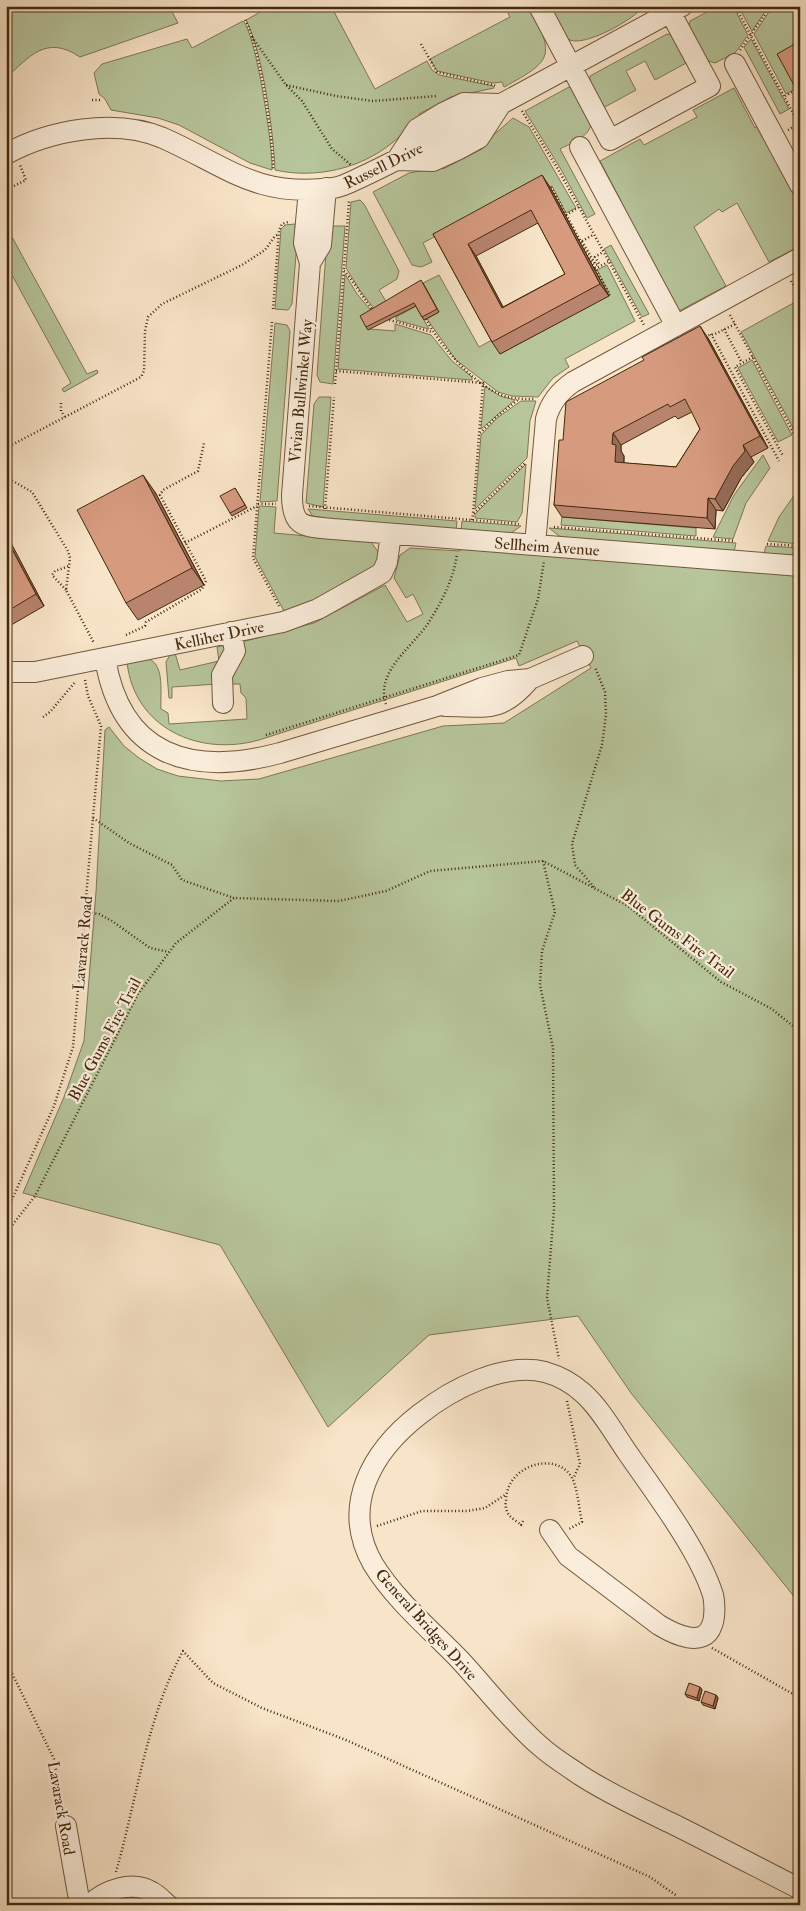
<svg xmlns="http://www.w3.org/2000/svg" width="806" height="1911" viewBox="0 0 806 1911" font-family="'IM FELL Double Pica',serif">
	<rect width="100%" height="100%" fill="#f8e4c8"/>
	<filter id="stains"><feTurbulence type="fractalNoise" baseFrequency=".004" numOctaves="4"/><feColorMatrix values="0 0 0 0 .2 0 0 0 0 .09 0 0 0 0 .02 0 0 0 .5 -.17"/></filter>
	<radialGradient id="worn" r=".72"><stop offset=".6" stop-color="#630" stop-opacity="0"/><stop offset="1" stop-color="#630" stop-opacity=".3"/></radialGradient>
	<path fill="#b7c59b" stroke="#7e7754" d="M6,6h163l9,17 -98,34c-34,-23 -51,0 -74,21z
		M271,6h60l44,83 52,-28 5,9 7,5 54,11 1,2 -43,9 -32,17 1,3c-12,7 -17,18 -28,26 -32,26 -77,36 -117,27 -1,-35 -13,-121 -29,-150z
		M504,6h26c24,50 24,54 -26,81l-2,-5 -9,1 -56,-12 -7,-12 80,-42z
		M546,6h98c-9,13 -62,43 -76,33 -9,-6 -16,-23 -22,-33z
		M718,6h15l15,29 -13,18 -20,10 -9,-3 -17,-35 1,-4z
		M738,6h31l-17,25z
		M773,6h27l-3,82 -11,6 -32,-60z
		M243,21c13,13 30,126 29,149l-22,-7 -71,-38 -21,-7 -47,-8 -6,-11 -6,-5 -5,-21 8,-9 85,-25 5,9z
		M667,34l6,1 15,27 -33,18 -10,-19 -19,10 10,19 -33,18 -13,-25v-7z
		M751,39l38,70 -9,5 -36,-67z
		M569,87l4,2 18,34c-1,14 -20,20 -31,26l35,65 -8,4 -25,-47 -37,-60z
		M734,88l21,40 4,-2 41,76v44l-31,16 -32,-59 -15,9 -3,-3 -25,18 32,59 -49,26 -59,-109 3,-2 -21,-40 40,-22 4,6 53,-28 -4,-7z
		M513,118l16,9 47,81 -10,5 -14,-27 -111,60 -5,-10 -13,7 9,19 -11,5 -9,-2 -39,-73 36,-19 33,-6 1,2 39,-20 -1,-3z
		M360,200l4,4 35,67 -2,8 -18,11 8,13 -12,7 -14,-18 -15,-24 5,-66z
		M295,224v5l3,1 -6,74 -4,6 -13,-1 6,-80 4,-4z
		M6,226l81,148 10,-4 1,3 -34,19 -2,-3 9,-6 -65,-119z
		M328,226h17l-12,158 -13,-2 -3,-7z
		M611,245l38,69 -7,3 -38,-68z
		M607,265l28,56 -70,38 4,8 -16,11 -15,19 -26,-1 -14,-4 -42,-32 -29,-41 12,-7 -16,-29 16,-8 40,72 13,-7 8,14 110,-59 -13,-25z
		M345,274l12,20 16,19 -3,16 25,2v-7l36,11 21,26 20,16v3l-134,-11z
		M799,300l1,131 -4,2 -55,-101z
		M416,306l13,23 -33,-9v-3z
		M275,323l12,2 3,6 -13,170 -17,1z
		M752,360l40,75 -14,7 -40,-74z
		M485,386l15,10 15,4 -34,29z
		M319,397h12l-8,110 -17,-4 8,-99z
		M521,401h15l-6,20 -3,37 -52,51 6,-74 16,-17z
		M763,455l7,13 -24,35 -13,36 -20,-2 21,-42z
		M526,464l-4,49 -5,9 -42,-4v-4z
		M800,487v57l-32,-3 11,-24z
		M259,506l17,1 -2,26 97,9 8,11 -2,14 -61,35 -31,11 -30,-56z
		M308,509l149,12 -1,10 -142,-13z
		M562,517l134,11v8l-135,-11z
		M462,521l59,5 -10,7 -50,-2z
		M549,528l187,15 -2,9 -171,-13z
		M766,546l34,2v9l-36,-3z
		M410,548l50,3 1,-3 339,27v1029l-169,-211 -53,-77 -149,19 -101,92 -108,-182 -197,-52 41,-96 20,-56 12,-149 9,-162 4,-3 15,19 15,12 18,11 21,7 43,5 38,-2 184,-53 61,-3 87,-55 -14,-27 -58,25 -3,-8 -257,82c-60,17 -125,-12 -132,-78l22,-3c16,7 11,34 12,50l7,4 1,11 78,-5 -1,-21 -5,-5 -1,-9h-14l12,-41 76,-20 71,-38 22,37 16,-8 -10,-20 -7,4 -12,-20 6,-23z
		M229,644l-11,40 -46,3v11h-3l-3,-36 4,-7 5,-2 5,17 39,-9 -2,-14z"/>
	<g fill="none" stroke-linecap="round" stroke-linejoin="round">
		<defs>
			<path id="minor" d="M539,6l71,134 100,-54 -43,-80
				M735,64l65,121
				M580,147l96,179
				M6,154c44,-24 109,-36 157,-16 65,29 94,60 170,50 13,-2 23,-9 35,-14 25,-12 50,-25 74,-38 80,-44 160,-87 240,-130
				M398,158l19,-29 26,-16 21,-10 35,1
				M397,160l36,1 24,-11 22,-12 22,-34
				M309,190l-5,53 6,20 -18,232c0,34 13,31 41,34l467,37
				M310,263l11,-18 5,-57
				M535,545l11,-126c4,-16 14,-28 27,-37l227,-124
				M105,658c16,98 86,119 175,95l157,-47 45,-18 26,-7 22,-2 53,-23
				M6,672h29l248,-50 35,-13 64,-36 5,-11 4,-28
				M223,703l-1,-28 13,-24 -4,-19
				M445,706c42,0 55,8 85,-27
				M550,1530l18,26 91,69c15,9 45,24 53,0 3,-7 3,-22 1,-30 -14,-45 -59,-104 -86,-143 -13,-19 -27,-44 -44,-59 -11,-10 -24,-17 -38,-21 -42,-10 -93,17 -125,42 -48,37 -80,92 -47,150 22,36 58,66 87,96 26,28 51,61 80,86 12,11 27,20 40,29 29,19 62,34 93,49 42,21 84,43 127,65
				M66,1826l14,79
				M89,1905c16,-15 43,-25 63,-13 6,3 11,9 16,13"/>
		</defs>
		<use href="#minor" stroke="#72583b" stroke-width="22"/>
		<path stroke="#45290c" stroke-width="2.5" stroke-dasharray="1 2.5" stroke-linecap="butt" d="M735,6l65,120
			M245,20c14,23 29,122 28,150
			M252,37l34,48 16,16 30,48 19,16
			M421,44l16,28 60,14
			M740,50l31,-44
			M286,85l50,11 37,5 64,-5
			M785,96l13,-7
			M92,100h8
			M522,111l36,58 86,156
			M788,130l10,-6
			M14,186l12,-6 -6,-15
			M551,187l59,108
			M566,215l13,-8
			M582,241l14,24 3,-1 -4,-7 8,-5
			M582,241l11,-6
			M595,269l13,-7
			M344,271c3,1 24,33 29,40
			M791,281l9,16
			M273,309l6,-79 3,-6 6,-2
			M730,315l68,126
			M386,319l46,13
			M426,319c14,27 52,71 82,78 9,2 18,2 27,2
			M272,322l-19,236 26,48
			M724,329l18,34
			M711,334l68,127
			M705,336l10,-2 20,-10
			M753,357l-18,10 48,89
			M336,371l147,12 -10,131
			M335,384l14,-183
			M61,403v8l4,6
			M480,433l16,-16 23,-18
			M6,448l135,-71 3,-6 1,-40 3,-14 14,-13 80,-39 23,-15 10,-14 4,-2
			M6,477l26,15 36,59 2,7 -4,32 28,53
			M258,504h18
			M309,506l210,18
			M325,509l9,-112
			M472,520l1,-6 53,-52
			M554,527l181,14
			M185,543l72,-37
			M767,544l33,2
			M66,590l-14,-15 3,-4 14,-5
			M126,635l19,-9 1,-4 56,-33 4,-8 -46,-86 3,-5 35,-19 6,-28
			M386,704c-11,-33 27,-57 43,-82 13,-21 25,-44 28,-68
			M43,717l7,-5 26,-31
			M266,735l253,-80 19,-56 6,-38
			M93,818l36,25 43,22 10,15 52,18
			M543,861l12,51 -13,39 -2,34 13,63 1,161 -7,89 12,61
			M594,887l-19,-22 -3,-21 30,-99 4,-30 -1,-23 -10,-25
			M85,912l14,2 13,7 38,27 19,4
			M6,1213l48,-107 19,-59 28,-321 -13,-30 -3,-16
			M6,1233l29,-37 103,-202 38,-51 58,-45 105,3 47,-10 44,-20 113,-10 85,45 93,76 51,27 28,23
			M567,1401l13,63 -7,15
			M523,1521l-2,4c-3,-3 -9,-6 -12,-10 -3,-4 -4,-10 -3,-15 1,-37 54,-50 67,-20 5,12 6,29 9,42l-13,7
			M377,1526l45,-15h45l18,-3 20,-13
			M712,1648l88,50
			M6,1661l48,98 9,51
			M116,1872c21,-73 30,-153 67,-221l30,32 49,25 84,32 304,137 27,19"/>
		<use href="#minor" stroke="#faeddb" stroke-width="20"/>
	</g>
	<path fill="#b8846d" stroke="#45290c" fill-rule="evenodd" d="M550,187l59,109 -109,58 -8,-12 -59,-108zM538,223l27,51 -62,33 -27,-51z
		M423,283l16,29 -15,8 -8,-14 -48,24 -2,-3z
		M708,338l60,110 -17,9 3,5 -13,16 -18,33 -7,-1 -1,19 -153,-12 -8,-12 9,-65zM692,412l8,17 -24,38 -52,-4v-7l-3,-5v-6l54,-29 3,3z
		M235,488l12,20 -15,8 -2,-3z
		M155,492l49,93 -66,35 -12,-17z
		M6,535l38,71 -38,22z
		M700,1687l2,3 -3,11 -12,-4 -2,-3z
		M716,1695l2,3 -3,11 -12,-4 -2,-3z"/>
	<path fill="#966c59" stroke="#45290c" d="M542,175l8,12 59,109 -9,-12z
		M468,244l8,12 34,64 -8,-12z
		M700,326l8,12 60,110 -8,-12z
		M613,433l8,12v6l3,5 -1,18 -8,-12 -3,-18z
		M743,445l11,17 -13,16 -18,33 -8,-12z
		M143,475l12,17 49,93 -12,-17z
		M708,498l8,12 -1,19 -8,-11z
		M6,535l3,4 35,67 -8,-12 -30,-56z
		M700,1687l2,3 -3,11 -2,-3z
		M716,1695l2,3 -3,11 -2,-3z"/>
	<path fill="#d69a7f" stroke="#45290c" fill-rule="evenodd" d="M800,41v55l-23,-42z
		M542,175l58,109 -108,58 -59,-108zM531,210l34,64 -63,34 -34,-64z
		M421,280l16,29 -15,8 -8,-14 -48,24 -6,-11z
		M700,326l60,110 -17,9 2,6 -12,15 -18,33 -7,-1 -1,20 -153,-13 5,-65h4l3,-38 78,-42 -2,-3zM685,399l15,30 -24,38 -61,-5 1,-17 -4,-1 1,-11 55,-29 2,3z
		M143,475l49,93 -66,35 -49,-93z
		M235,488l10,17 -15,8 -10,-17z
		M6,538l30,56 -30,18z
		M689,1683l11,4 -3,11 -12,-4z
		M705,1691l11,4 -3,11 -12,-4z"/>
	<g text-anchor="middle" stroke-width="4.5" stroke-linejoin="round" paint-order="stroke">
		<g font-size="16" fill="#45290c" stroke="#faeddb">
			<text transform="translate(383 165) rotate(-26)" y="6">Russell Drive</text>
			<text transform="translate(300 391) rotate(-85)" y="6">Vivian Bullwinkel Way</text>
			<text transform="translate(547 546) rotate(4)" y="6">Sellheim Avenue</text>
			<text transform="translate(219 635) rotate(-12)" y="6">Kelliher Drive</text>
			<text transform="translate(678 933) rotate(37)" y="6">Blue Gums Fire Trail</text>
			<text transform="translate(82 943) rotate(-85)" y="6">Lavarack Road</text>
			<text transform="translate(104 1039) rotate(-62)" y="6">Blue Gums Fire Trail</text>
			<text transform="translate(427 1624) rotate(48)" y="6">General Bridges Drive</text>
			<text transform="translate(62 1808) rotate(80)" y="6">Lavarack Road</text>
		</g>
	</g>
	<rect width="806" height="1911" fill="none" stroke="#f8e4c8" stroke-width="25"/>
	<rect x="8" y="8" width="791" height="1896" fill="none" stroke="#45290c" stroke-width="2.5"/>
	<rect x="12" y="12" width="781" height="1886" fill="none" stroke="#45290c"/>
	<rect width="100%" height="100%" filter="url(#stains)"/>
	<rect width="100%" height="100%" fill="url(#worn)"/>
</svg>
